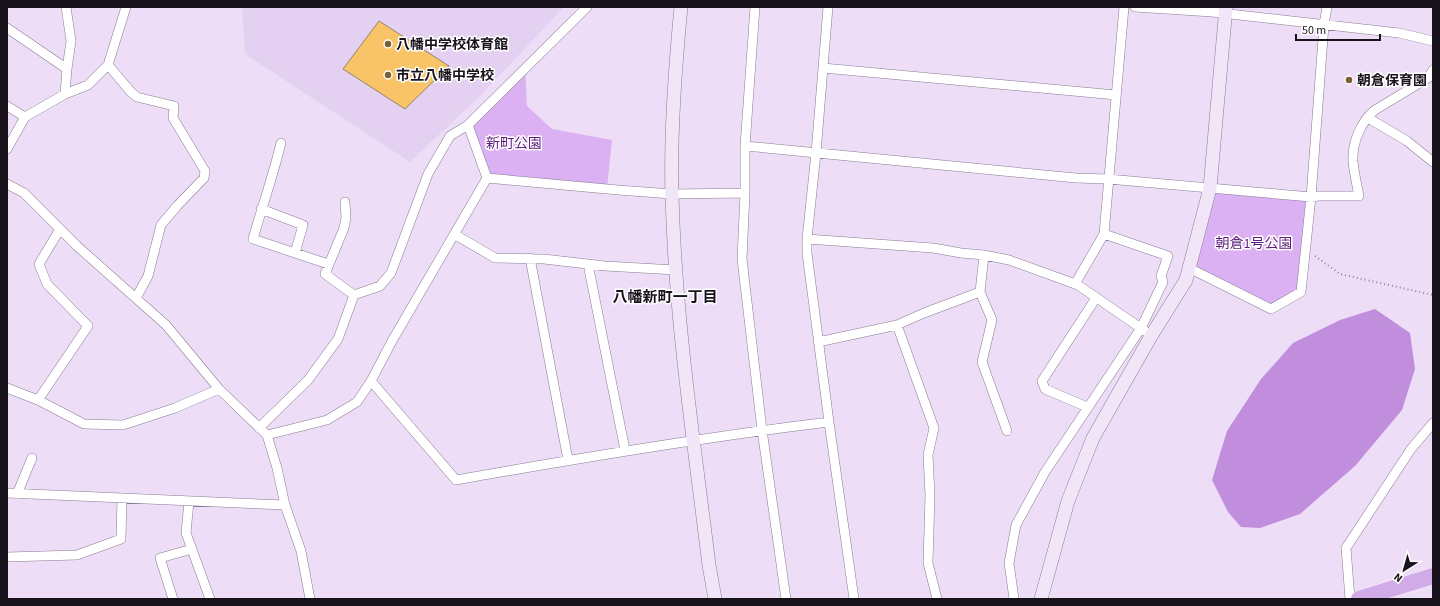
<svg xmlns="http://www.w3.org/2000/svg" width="1440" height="606" viewBox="0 0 1440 606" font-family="'Source Sans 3','Noto Sans JP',sans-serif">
	<rect width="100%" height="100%" fill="#edddf6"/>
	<path fill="#e4d0f0" d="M242,7h322l-84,89 -70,66 -165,-108z"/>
	<path fill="#dbb1f3" d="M525,68l2,38 25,23 60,11 -5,48 -120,-10 -19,-53z
		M1210,188l101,9 -10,95 -30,17 -82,-41z"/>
	<path fill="#c18ede" d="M1375,309l35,24 5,36 -13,41 -47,56 -55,48 -40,14 -19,-1 -13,-15 -16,-32 15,-49 34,-52 32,-36 47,-23z"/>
	<path fill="#f8c467" stroke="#92846d" d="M379,21l70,45 -44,43 -62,-40z"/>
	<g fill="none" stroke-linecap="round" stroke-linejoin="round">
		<defs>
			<path id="street" d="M66,7l5,34 -4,28
				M755,7l-10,139v47l-3,66 20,171 24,169
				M828,7l-12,146 -9,86v14l22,169 25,177
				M1135,7l77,5 187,21 34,8
				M7,28l60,41 -2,25
				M108,65l23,27 6,5 37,9 -1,12 32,53 -1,7 -27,28 -16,19 -13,51 -12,22
				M823,68l293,27
				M7,106l18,11
				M1368,118l39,23 26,21
				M281,143c-8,33 -19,64 -28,96l75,25
				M745,146l331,32 32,1 203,18 8,-1h40c-2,-11 -5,-23 -6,-35 -1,-18 8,-40 22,-51l48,-29 5,-3 5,-8
				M7,149l18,-32 40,-23 23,-9 20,-20 18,-58
				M487,178l131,12 54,4 73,-1
				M487,178l-19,-53 119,-118
				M7,184l17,9 53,53 89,79 53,64 48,46 10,33 8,37 16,46 9,48
				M345,202l1,16 -2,10 -19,46 29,21
				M261,209l42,16 -8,28
				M454,234l41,24 49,1 61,7 71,4
				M807,239l126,9 28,5 23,2 25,5 69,25 67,46
				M530,258l38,202
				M588,264l37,186
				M1189,268l82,41 30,-17 10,-95 13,-172 3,-18
				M1075,284l29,-50 20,-227
				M980,292l12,28 -10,42 25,69
				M897,325l37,103 -6,27 2,40 -2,68 9,36
				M818,342l79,-17 27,-12 56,-21 4,-37
				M371,381l85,99c124,-22 248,-43 373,-58
				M7,388l31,12 46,24 39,1 52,-17 44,-19
				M38,400l50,-74 -41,-42 -8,-20 21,-35
				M1087,407l-42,-18 -3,-8 54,-83
				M259,428l49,-48 30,-41 16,-44 26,-9 11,-13 37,-99 22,-38 18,-11
				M267,435l60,-15 30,-18 14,-21 21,-40 95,-163
				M7,493l278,12
				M17,494l15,-36
				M189,501l-3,32 24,66
				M7,557l70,-2 44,-16 1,-41
				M173,599l-13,-41 32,-9
				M1014,599l-5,-36 7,-38 29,-53 96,-144 22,-46 -2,-6 7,-20 -64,-22
				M1350,599l-4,-51 65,-99 22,-26"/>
			<path id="secondary" d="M681,7c-6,62 -11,125 -9,187 3,125 22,248 37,371l6,34
				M1041,599l27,-98 25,-63 58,-102 35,-56 24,-92 16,-181"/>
			<path id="highway" d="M1359,599l74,-23"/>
		</defs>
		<use href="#street" stroke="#897c92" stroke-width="10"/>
		<use href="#secondary" stroke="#897c92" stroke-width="14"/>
		<use href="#highway" stroke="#fff" stroke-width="17"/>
		<path stroke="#938799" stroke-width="2" stroke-dasharray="1 3" stroke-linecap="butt" d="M1315,256l25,18 93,21"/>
		<use href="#street" stroke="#fff" stroke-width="9"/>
		<use href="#secondary" stroke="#f1e6f8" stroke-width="13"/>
		<use href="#highway" stroke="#d1abe7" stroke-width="16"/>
	</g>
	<g fill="#7a6032" stroke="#fff" stroke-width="1.5">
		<circle cx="388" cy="44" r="4"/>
		<circle cx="388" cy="75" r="4"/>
		<circle cx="1349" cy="80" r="4"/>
	</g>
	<g text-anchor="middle" stroke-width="3" stroke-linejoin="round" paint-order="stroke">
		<g font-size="14" font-weight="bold" fill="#18121b" stroke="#fff" text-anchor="start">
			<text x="396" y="49">八幡中学校体育館</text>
			<text x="396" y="80">市立八幡中学校</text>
			<text x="1357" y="85">朝倉保育園</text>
		</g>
		<g font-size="14" fill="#5d1c7b" stroke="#fff">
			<text x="514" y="148">新町公園</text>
			<text x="1254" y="248">朝倉1号公園</text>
		</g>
		<g font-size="15" font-weight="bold" fill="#18121b" stroke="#fff">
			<text x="665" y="302">八幡新町一丁目</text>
		</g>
	</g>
	<rect width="1440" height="606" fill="none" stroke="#18121b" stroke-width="16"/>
	<g transform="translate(1404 570) rotate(217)" stroke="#ffffff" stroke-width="3" paint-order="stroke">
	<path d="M0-3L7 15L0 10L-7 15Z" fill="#18121b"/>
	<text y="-6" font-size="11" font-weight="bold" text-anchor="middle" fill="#18121b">N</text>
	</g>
	<path d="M1296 34v6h84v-6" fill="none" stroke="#18121b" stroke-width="2"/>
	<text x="1302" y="34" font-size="12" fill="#18121b" stroke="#ffffff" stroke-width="3" paint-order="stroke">50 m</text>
</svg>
